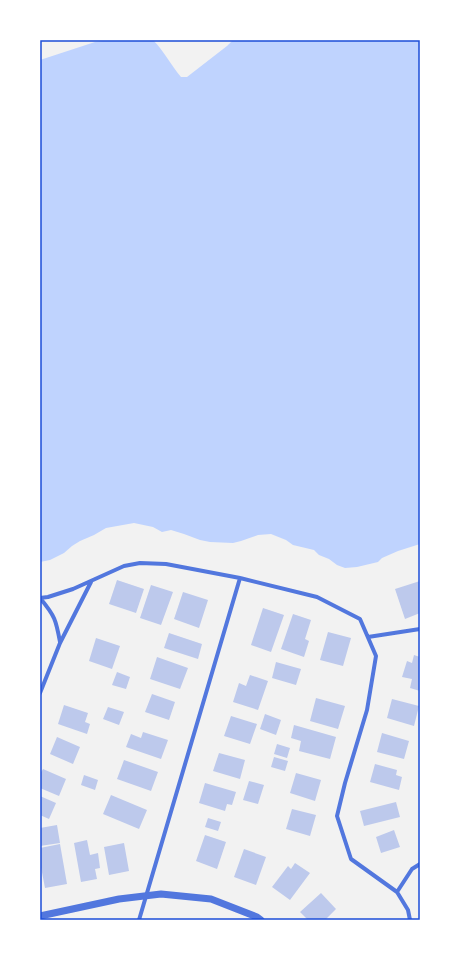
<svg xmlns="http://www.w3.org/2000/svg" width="460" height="960" viewBox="0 0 460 960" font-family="'Noto Serif',serif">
	<rect width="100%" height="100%" fill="#f2f2f2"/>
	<path fill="#bfd3fe" d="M110,40h43c11,11 18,25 28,37h6l40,-31 6,-6h187v504l-22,7 -16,7 -4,4 -21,5 -12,1 -8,-3 -8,-6 -10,-4 -5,-5 -21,-5 -7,-5 -15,-6 -13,1 -17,6 -8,2 -23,-1 -10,-2 -16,-6 -13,-4 -9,2 -9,-5 -19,-4 -28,5 -12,7 -14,6 -8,5 -8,7 -14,7 -10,2v-502l55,-18z"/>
	<path fill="#bdc9ec" d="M117,580l27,9 -8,24 -27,-9z
		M420,581v32l-15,6 -10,-30z
		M151,585l22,7 -12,33 -21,-7z
		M183,592l25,8 -9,28 -25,-9z
		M263,608l21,7 -13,37 -20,-7z
		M293,614l18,6 -6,19 4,2 -5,16 -23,-8z
		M328,632l23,6 -8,28 -23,-6z
		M169,633l33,11 -4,15 -34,-11z
		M96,638l24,8 -8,23 -23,-8z
		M414,655l6,2v34l-10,-3 2,-9 -10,-2 5,-16 5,2z
		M157,657l31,11 -8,21 -30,-10z
		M276,662l25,7 -5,16 -24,-7z
		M117,672l13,5 -4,12 -14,-4z
		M250,675l18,6 -10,29 -25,-8 6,-19 7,3z
		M152,694l23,8 -6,18 -24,-8z
		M316,698l29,8 -7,23 -28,-8z
		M392,699l27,7 -5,20 -27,-8z
		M64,705l24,8 -3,9 5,2 -3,10 -29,-10z
		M108,707l16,5 -5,13 -16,-6z
		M265,714l16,6 -5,15 -16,-6z
		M231,716l26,8 -7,20 -26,-8z
		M294,725l42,12 -6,22 -31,-8 2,-10 -10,-3z
		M143,732l25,8 -7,19 -35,-12 5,-13 10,4z
		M382,733l27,8 -5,18 -27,-7z
		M57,737l23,10 -7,17 -23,-10z
		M277,744l13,4 -3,10 -13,-4z
		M219,753l26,7 -5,19 -27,-8z
		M274,757l14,4 -3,10 -14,-4z
		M124,760l34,12 -7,19 -34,-12z
		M375,764l22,6 -1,5 6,2 -3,13 -29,-8z
		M43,769l23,10 -7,17 -19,-8v-14z
		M296,773l25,7 -6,21 -25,-8z
		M84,775l14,5 -3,10 -14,-5z
		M249,781l15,4 -6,19 -15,-4z
		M205,783l31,9 -4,13 -5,-1 -2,7 -26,-8z
		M111,795l36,15 -8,19 -36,-15z
		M40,796l16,7 -7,16 -9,-4z
		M396,802l4,15 -36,9 -4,-15z
		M292,809l24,6 -6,21 -24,-7z
		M208,818l13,4 -3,9 -13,-4z
		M57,825l3,18 -20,3v-18z
		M394,830l6,17 -19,6 -5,-16z
		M205,835l21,7 -9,27 -21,-8z
		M87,840l3,15 8,-2 2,15 -5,1 2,10 -16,3 -7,-39z
		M124,843l5,28 -20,4 -5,-28z
		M60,844l7,40 -22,4 -5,-26v-14z
		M244,849l22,8 -10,28 -22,-8z
		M295,863l15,10 -20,27 -18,-13 16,-21 3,3z
		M321,893l15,16 -11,11h-17l-8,-8z"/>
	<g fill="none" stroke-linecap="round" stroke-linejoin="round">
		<path stroke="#5277de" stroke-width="4" d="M40,598l8,-1 25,-8 51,-23 16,-3 26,1 74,14 77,19 43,22 16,37 -9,54 -22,73 -8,33 14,43 46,33 11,18 2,10
			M40,598c15,18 16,22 20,44
			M368,637l52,-8
			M40,693l20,-50 31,-61
			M397,892l15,-23 8,-5
			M139,920l101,-342"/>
		<path stroke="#5277de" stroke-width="7" d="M40,916l79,-17 42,-5 50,5 46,18 4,3"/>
	</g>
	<rect width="460" height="960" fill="none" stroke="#ffffff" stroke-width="82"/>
	<rect x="41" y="41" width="378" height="878" fill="none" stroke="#1d4ed8" stroke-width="1.5"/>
</svg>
